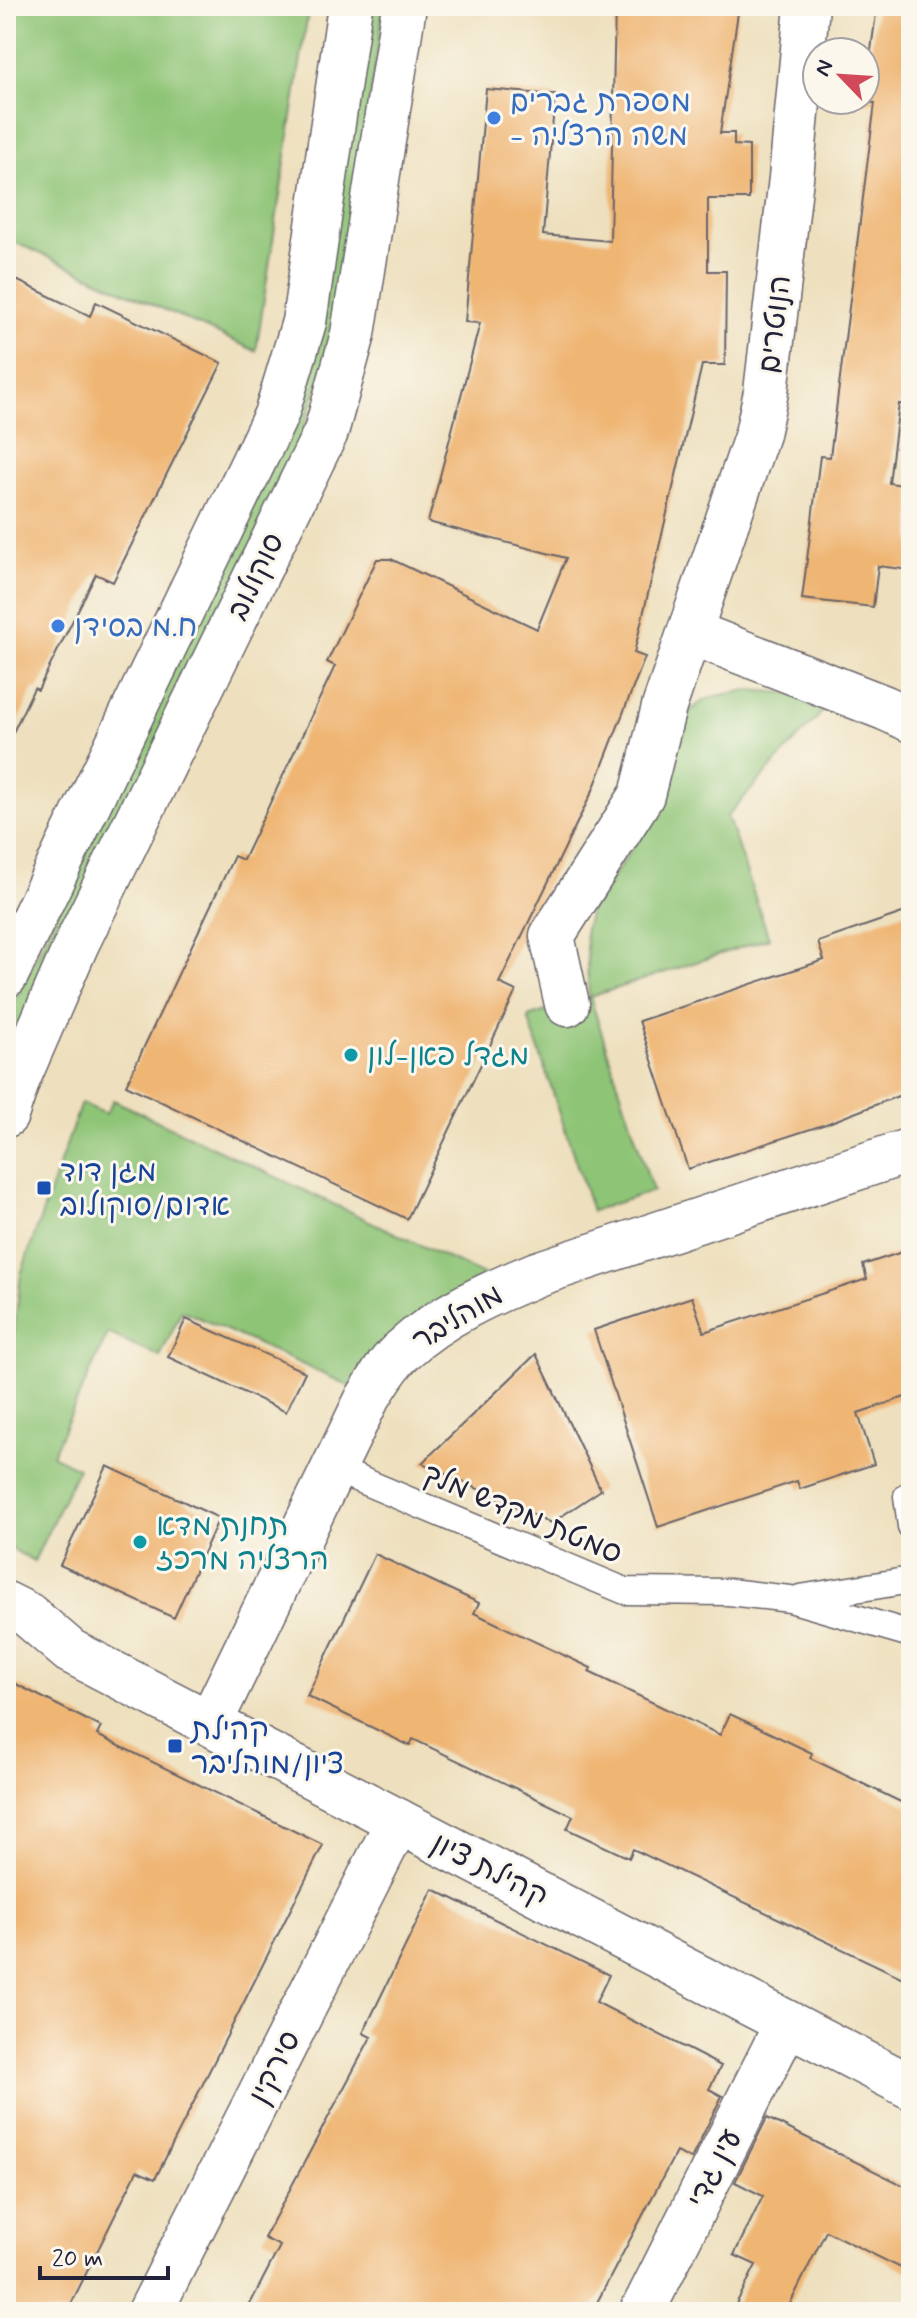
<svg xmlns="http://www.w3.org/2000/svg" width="917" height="2318" viewBox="0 0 917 2318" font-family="Mynerve,'Playpen Sans Hebrew',sans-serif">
	<rect width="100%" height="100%" fill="#fbf7ec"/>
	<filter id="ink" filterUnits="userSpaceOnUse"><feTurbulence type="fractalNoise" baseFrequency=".0125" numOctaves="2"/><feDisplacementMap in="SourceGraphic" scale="16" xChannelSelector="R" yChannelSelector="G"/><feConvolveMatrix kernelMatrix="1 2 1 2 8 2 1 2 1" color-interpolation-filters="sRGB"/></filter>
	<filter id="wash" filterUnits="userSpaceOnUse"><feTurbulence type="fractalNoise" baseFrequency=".006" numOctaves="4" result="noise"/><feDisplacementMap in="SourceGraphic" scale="32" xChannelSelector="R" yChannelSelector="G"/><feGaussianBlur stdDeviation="1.8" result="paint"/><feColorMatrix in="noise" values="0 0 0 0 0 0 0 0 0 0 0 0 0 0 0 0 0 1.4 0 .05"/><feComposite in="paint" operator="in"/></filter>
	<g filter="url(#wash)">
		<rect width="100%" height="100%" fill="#eee0be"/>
		<path fill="#8ec476" stroke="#587358" stroke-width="2" d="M6,6h303l-53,345 -250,-113z
			M366,6h18l-50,330 -36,111 -292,623v-50l276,-579z
			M748,690l40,3 38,15 -99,108 42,122 -179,59 63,194 -61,20 -64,-194 61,-20 -4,-69 5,-17 74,-110 16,-73 10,-17 13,-10 13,-5z
			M113,1100l379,179 -140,108 -170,-77 -22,47 -52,-24 -56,122 26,13 -44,93 -28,-15v-146l15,-126 60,-171 25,11z"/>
		<g id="blocks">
			<path fill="#efb573" d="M615,6h124l-19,127h14v12l15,1v53h-41v72h18l-1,94h-23l-68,288 11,4 -52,133 -94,193 17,8 -109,228 -281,-134 108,-229 9,4 92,-194 -8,-4 50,-103h14l146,70 29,-71 -138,-36 52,-199 -15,-1 21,-233 69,6 -12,140 67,6z
				M877,6h34v400l-12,-2 -10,79 22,3v84l-33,-4 -5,41 -71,-8 18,-143 10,1 45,-354 -11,-1z
				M6,275l84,41 6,-14 126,61 -109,219 -17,-8 -58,116 -4,-2 -28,59z
				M911,910v181l-85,33 -138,45 -49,-148 185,-61 -6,-18z
				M911,1249v146l-53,18 16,51 -74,25 -3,-8 -139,46 -64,-197 98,-33 12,35 163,-53 -4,-14z
				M186,1319l119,53 -19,40 -118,-55z
				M536,1354l65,136 -50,33 -129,-60z
				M107,1466l112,52 -45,100 -114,-53z
				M375,1554l104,49 -5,10 117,55 -2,4 131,63 10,-21 82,39 -2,5 101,49v175l-278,-133 -4,9 -62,-29 6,-13 -160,-77 -3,7 -103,-50z
				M6,1679l95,48 -4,8 226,110 -168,334 -18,-8 -70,141h-61z
				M433,1889l176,86 -13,27 125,64 -12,23 13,7 -31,63 -15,-7 -84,160h-346l34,-66 -16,-8 107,-201 -8,-4z
				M767,2118l144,71v84l-85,-42 -40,81h-54l24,-47 -22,-10 29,-59 -28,-14z"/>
		</g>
	</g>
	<g filter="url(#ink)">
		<use href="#blocks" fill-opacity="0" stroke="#696469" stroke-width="2"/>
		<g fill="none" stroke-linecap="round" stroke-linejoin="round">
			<defs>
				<path id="lane" d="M332,1468l293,123 104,1 61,7 121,35
					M907,1496l4,30
					M800,1598l111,-18"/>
				<path id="street" d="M690,632l195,76 26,12
					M567,1004l-15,-68 90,-141 22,-88 93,-273 9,-42 25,-214 16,-172
					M210,1723l157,-324c11,-17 21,-36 36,-49 38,-35 87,-57 134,-76l374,-124
					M150,2312l248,-491
					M642,2312l145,-289"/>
				<path id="secondary" d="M6,975l270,-560 28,-93 46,-316
					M6,1115l12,-36 59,-136 249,-511 27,-98 51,-328
					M6,1604l22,11 42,36 841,436"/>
			</defs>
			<use href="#lane" stroke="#696469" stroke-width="29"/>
			<use href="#street" stroke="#696469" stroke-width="47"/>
			<use href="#secondary" stroke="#696469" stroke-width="47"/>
			<use href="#lane" stroke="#fff" stroke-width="26"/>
			<use href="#street" stroke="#fff" stroke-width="44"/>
			<use href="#secondary" stroke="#fff" stroke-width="44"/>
		</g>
	</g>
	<g fill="#3f7fe0" stroke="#fbf7ec" stroke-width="3">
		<circle cx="494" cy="118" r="8"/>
		<circle cx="58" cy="626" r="8"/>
	</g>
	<g fill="#0f9aa8" stroke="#fbf7ec" stroke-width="3">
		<circle cx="351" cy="1055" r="8"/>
		<circle cx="140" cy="1542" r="8"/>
	</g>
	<g fill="#1a4fb4" stroke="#fbf7ec" stroke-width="3">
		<rect x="36" y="1180" width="16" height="16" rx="4"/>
		<rect x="167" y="1738" width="16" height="16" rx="4"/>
	</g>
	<g text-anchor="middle" stroke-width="6" stroke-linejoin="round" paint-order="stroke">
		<g font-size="30" fill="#366cbe" stroke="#fbf7ec" text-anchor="start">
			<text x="510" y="111">מספרת גברים<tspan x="510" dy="34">- משה הרצליה</tspan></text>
			<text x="74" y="636">ח.מ בסידן</text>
		</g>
		<g font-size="30" fill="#22223b" stroke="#fbf7ec">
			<text transform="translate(774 324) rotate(-83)" y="10">הנוטרים</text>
			<text transform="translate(255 576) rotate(-64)" y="10">סוקולוב</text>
			<text transform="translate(457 1317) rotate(-31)" y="10">מוהליבר</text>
			<text transform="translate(523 1513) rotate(23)" y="10">סמטת מקדש מלך</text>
			<text transform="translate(490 1869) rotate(27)" y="10">קהילת ציון</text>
			<text transform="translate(274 2067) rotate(-63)" y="10">סירקין</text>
			<text transform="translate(714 2168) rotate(-63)" y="10">עין גדי</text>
		</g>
		<g font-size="30" fill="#0d838f" stroke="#fbf7ec" text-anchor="start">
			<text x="367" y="1065">מגדל פאן-לון</text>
			<text x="156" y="1535">תחנת מדא<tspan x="156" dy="34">הרצליה מרכז</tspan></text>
		</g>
		<g font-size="30" fill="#164399" stroke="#fbf7ec" text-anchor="start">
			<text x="60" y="1181">מגן דוד<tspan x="60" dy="34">אדום/סוקולוב</tspan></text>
			<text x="191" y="1739">קהילת<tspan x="191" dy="34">ציון/מוהליבר</tspan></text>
		</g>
	</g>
	<rect width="917" height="2318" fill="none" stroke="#fbf7ec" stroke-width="32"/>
	<g transform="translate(841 76) rotate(295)"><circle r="38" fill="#fbf7ec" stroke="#a4a2a5" stroke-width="2"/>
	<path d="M0-6L14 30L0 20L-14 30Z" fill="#d1495b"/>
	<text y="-12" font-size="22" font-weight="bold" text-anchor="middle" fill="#22223b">N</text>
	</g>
	<path d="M40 2266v12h128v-12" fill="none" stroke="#22223b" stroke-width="4"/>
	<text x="52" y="2266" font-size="24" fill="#22223b" stroke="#fbf7ec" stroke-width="6" paint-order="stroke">20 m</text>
</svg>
